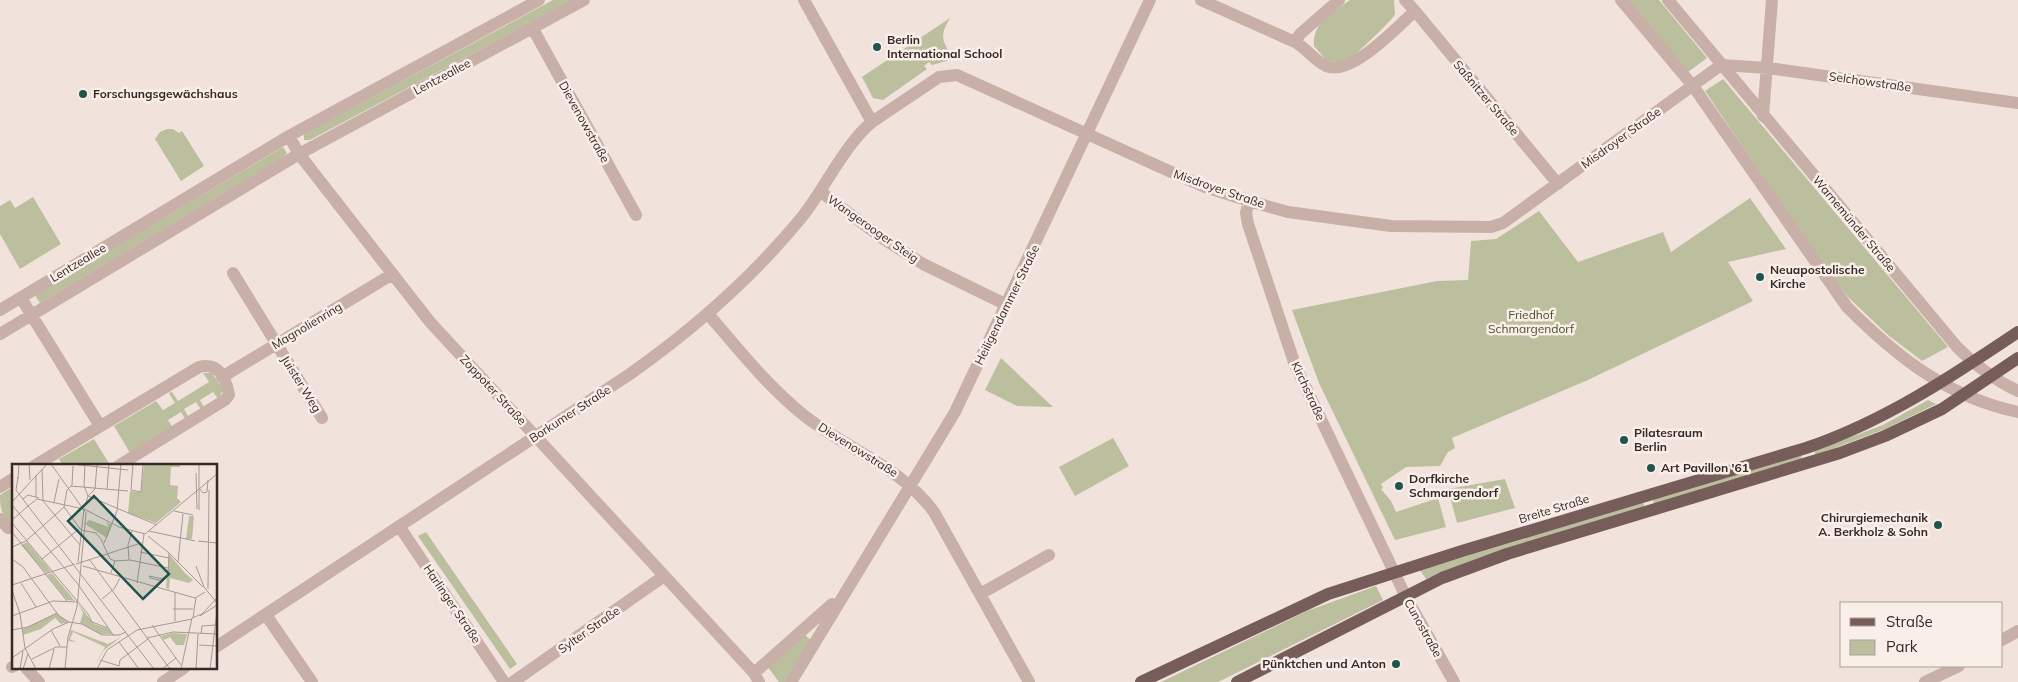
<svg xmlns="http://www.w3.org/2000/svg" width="2018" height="682" viewBox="0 0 2018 682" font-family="Mulish,sans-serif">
	<rect width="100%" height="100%" fill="#f1e3dc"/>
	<path fill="#bbbf9d" d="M553,0h20l-263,140h-6v-6z
		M1350,0h44l1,14c-2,6 -44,45 -48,47 -5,2 -14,0 -20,0l-13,-15c-2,-24 19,-33 36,-46z
		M1628,0h31l48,58 -19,14z
		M950,18c-11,19 -8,23 4,41l-22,6 -3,-3 -5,4 3,3 -44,31 -10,-2 -11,-21z
		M1723,79l225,268 -26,14 -34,-26 -39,-37 -24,-30 -120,-177z
		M167,129h6l6,4 3,-2 22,35 -23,15 -26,-42 5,-7z
		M283,147l4,6 -4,4 -243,146 -5,-8z
		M33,197l28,47 -41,25 -20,-35v-28l10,-6 5,8z
		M1750,198l36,51 -58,13 25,39 -165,79 -136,58 3,10 -7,4 -8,14 -34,1 -25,17 2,4 -2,1 10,12 5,11 42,-14 8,29 -51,13 -76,-157 -27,-73 145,-29 31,-1 3,-39 25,-2 43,-28 39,51 85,-30 8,20z
		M1001,358l52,49 -36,-1 -32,-16z
		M203,373h9l11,16 -4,11 -6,-8 -13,8 5,9 -3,2 -6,-9 -12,7 5,9 -3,2 -5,-8 -13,8 5,8 -43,25 -16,-27 42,-25 7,9 12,-7 -6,-10 3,-1 6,9 31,-19z
		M1928,400l8,4 -51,25 -69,26 -2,-4 69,-26z
		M1113,438l16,28 -54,30 -16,-29z
		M94,439l16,26 -47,1 -4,-7z
		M1801,455l1,4 -148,45 -1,-4z
		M1505,479l10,29 -58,15 -9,-34z
		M14,486v36l-2,1c-11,-6 -12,-16 -12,-28z
		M1643,503l2,4 -161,49 -58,23 -6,-9z
		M426,532l91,132 -7,5 -92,-133z
		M1376,586l7,14 -165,82h-57l146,-71z
		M803,633l9,8 -26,41h-7l-12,-16z"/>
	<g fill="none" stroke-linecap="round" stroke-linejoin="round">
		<path stroke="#c8b0a8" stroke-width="12" d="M804,0l68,122 67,-45 18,-2 212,96 36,16 44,14 39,11 103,14 100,1 12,-4 218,-158 47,3 250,35
			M1201,0l94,42
			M1339,0l-39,34 -5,8c11,6 19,18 31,24 25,11 71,-39 89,-55l-10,-11
			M1621,0l72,86 154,221c50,50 100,90 171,105
			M1668,0l289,347c18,18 37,33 61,44
			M1415,11l143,173
			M533,29l103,186
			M1763,116l9,-116
			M289,136l10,18 131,168 324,351 5,9
			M821,192l61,46 41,26 84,41
			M1249,201l-3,12 2,11 47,141 111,232 48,85
			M233,273l89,145
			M21,298l79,128
			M0,310l289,-174 250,-136
			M709,315c30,35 60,73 97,102 43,33 95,50 128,95l95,170
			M0,334l299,-180 285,-154
			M222,377l169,-102
			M34,466l165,-99c19,-5 27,10 30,28l-4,5 -107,66
			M0,487l14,-9
			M0,519l8,9 6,-1
			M399,526l105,156
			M980,594l69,-39
			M266,615l46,67
			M2002,640l16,-9
			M216,647l414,-273c65,-46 122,-96 172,-157 23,-29 43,-73 70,-95
			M12,667l2,-1
			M26,668l13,14
			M754,673l78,-69
			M163,682l21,-14
			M513,682l151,-106
			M791,682l164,-270 195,-412
			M1925,682l34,-16"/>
		<path stroke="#775d5a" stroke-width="12" d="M1141,682l187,-88 134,-43 344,-103c77,-26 145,-71 212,-116
			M1237,682l205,-104 65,-24 333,-101 45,-17 57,-27 76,-51"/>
	</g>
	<g fill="#20554d" stroke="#f9eee8" stroke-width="2">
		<circle cx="877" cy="47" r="5"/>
		<circle cx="83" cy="94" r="5"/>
		<circle cx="1760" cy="277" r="5"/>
		<circle cx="1624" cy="440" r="5"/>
		<circle cx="1651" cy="468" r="5"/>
		<circle cx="1399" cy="486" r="5"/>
		<circle cx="1938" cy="525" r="5"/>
		<circle cx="1396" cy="664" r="5"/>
	</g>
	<g text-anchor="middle" stroke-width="5" stroke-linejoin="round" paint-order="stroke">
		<g font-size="12" font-weight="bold" fill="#362a28" stroke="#f9eee8" text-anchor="start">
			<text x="887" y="44">Berlin<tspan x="887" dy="14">International School</tspan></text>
			<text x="93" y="98">Forschungsgewächshaus</text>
			<text x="1770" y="274">Neuapostolische<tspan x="1770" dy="14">Kirche</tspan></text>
			<text x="1634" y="437">Pilatesraum<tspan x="1634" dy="14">Berlin</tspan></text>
			<text x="1661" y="472">Art Pavillon '61</text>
			<text x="1409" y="483">Dorfkirche<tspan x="1409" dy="14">Schmargendorf</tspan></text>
			<text x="1928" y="522" text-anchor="end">Chirurgiemechanik<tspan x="1928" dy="14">A. Berkholz &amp; Sohn</tspan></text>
			<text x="1386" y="668" text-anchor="end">Pünktchen und Anton</text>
		</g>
		<g font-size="12" fill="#362a28" stroke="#f9eee8">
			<text transform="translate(442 77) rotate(-28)" y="4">Lentzeallee</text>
			<text transform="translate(1870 82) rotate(8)" y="4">Selchowstraße</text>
			<text transform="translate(1486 98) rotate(50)" y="4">Saßnitzer Straße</text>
			<text transform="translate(584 122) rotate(61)" y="4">Dievenowstraße</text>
			<text transform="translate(1621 138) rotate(-36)" y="4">Misdroyer Straße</text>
			<text transform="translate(1219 189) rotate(19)" y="4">Misdroyer Straße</text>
			<text transform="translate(1854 224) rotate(50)" y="4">Warnemünder Straße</text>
			<text transform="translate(873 229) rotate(35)" y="4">Wangerooger Steig</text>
			<text transform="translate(78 263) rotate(-31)" y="4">Lentzeallee</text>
			<text transform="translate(1007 305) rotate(-64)" y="4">Heiligendammer Straße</text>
			<text transform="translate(307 326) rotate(-31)" y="4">Magnolienring</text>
			<text transform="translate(301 384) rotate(58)" y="4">Juister Weg</text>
			<text transform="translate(493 390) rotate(47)" y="4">Zoppoter Straße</text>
			<text transform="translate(1308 391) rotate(65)" y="4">Kirchstraße</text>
			<text transform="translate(570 414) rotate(-33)" y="4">Borkumer Straße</text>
			<text transform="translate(858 450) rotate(32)" y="4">Dievenowstraße</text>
			<text transform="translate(1554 509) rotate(-17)" y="4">Breite Straße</text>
			<text transform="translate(452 604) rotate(56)" y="4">Harlinger Straße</text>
			<text transform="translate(1423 628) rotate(61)" y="4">Cunostraße</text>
			<text transform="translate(589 630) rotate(-35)" y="4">Sylter Straße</text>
		</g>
		<g font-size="12" fill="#4d532d" stroke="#f9eee8">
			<text x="1531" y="319">Friedhof<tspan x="1531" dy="14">Schmargendorf</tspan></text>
		</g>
	</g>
	<g transform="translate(12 464)">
		<rect width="205" height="205" fill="#f1e3dc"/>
		<path d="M132,0h36v3h-9l-1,18 8,1 -1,12 4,4 -25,21 -28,-10 2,-22 11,1zM177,52h5l-2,23h-6zM77,56l20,7 -3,-5 6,3 -5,13 -22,-14zM15,78l24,29 -5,2 -25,-28zM157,90l16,19 8,7 -4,3 -19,-5 -1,11 -3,-1zM40,109l23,28 -8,-1 -20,-25zM66,140l16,20 15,5 3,5h-12l-20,-11 3,-10zM45,149l11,9 -7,2 -6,-6 -14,11 -18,6v-6zM59,166l37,14 13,-7 -17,13 -11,19 12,-22 -32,-15 -3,7 6,3 -8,-1zM161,169l14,1 -3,11h-8l-6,-8 -6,3 -3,-4z" fill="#bbbf9d"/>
		<path fill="none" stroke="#a69994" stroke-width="1" d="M17,0l1,16M39,0l35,49 -9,94 -9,30 -3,32M59,0l57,6M73,0l-1,22 4,10 7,-7 2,-25M121,0l-2,26 10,2 2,-28M187,0v46M30,5l1,32 37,44M184,9l1,36M24,11v22M6,13l-2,13 12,16 9,-7 47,10 35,18 26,7 72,-60M6,15l1,-15M59,22l57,5M95,25l2,-25M188,25l3,4 4,-1 1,-12M11,35l5,-4 11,3M0,38l35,-38M42,38l5,-23M74,39l2,-7 69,29M0,41l65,78 37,53M52,43l17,23 15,3 5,6 9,20 5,2 -4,12M162,47l19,4M0,56l16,-14 126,163M0,59l76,91 4,8 16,6M137,67l46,10M0,68l55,69M136,72l21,17 34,34M186,77l19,2M92,79l13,-32 4,-47M0,83l14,-6 38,-34 3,-17 5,-5 1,-19M128,88l29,6M0,95l11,8 36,49 10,6M30,95l37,-30M77,95l81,110M117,96l-1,-15 4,-14M103,97l15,-1 38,8M66,98l6,-53M166,98l5,-48M64,100l65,-21M71,102l112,32 10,-6M184,102l8,21 13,16M156,110l1,-21M137,112l14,3v2l-13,-3zM9,119l15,24M125,119l7,-49M0,121l63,-21M196,125l1,-99M0,126l8,24 5,34 11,21M163,128v29M90,135l12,-10 6,-11M161,145h20M0,152l41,-15 24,1M188,152l17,-11M181,154l3,-21M140,161l29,40M0,166l16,-3 29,-14M39,166l9,16M189,170l1,-8 13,-1M135,174l26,-6 44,2M107,178l20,27M187,181l18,1M0,194l41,-29 16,-7 13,2 20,11h17l7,-3M20,195l24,-12h11M88,196l19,6 1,-6 28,-21M8,205l3,-18M11,205l5,-15M37,205l5,-20M85,205l10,-19 30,-20 55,-11M150,205l14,-11M169,205l11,-51 10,-4 14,-15M184,205l2,-35M198,205l7,-57"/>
		<path fill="#20554d" fill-opacity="0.15" stroke="#20554d" stroke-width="2.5" d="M82,32l75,78 -26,25 -75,-78z"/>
		<rect width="205" height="205" fill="none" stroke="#362a28" stroke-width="2.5"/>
	</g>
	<rect x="1840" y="602" width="162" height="65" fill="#f9eee8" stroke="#aba09b"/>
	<rect x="1850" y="618" width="25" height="8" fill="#775d5a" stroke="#aba09b"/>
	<text x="1886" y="627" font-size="15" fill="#362a28">Straße</text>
	<rect x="1850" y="640" width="25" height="15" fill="#bbbf9d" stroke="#aba09b"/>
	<text x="1886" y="652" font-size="15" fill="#362a28">Park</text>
</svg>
